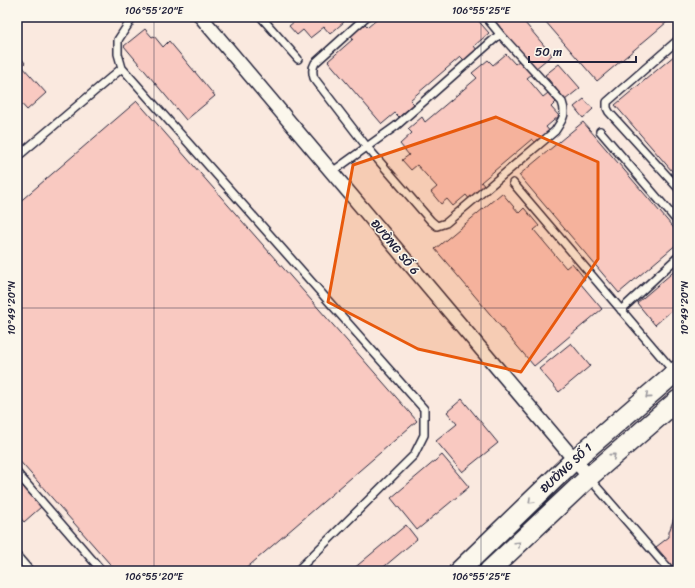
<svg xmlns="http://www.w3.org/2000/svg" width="695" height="588" viewBox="0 0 695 588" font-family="Sriracha,sans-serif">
	<rect width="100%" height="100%" fill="#fbf7ec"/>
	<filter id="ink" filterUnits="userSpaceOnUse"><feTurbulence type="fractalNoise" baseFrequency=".025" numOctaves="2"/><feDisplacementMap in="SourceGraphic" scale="8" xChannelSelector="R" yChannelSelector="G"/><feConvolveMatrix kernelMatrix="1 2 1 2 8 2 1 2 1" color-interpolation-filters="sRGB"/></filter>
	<g filter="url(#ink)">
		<path fill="#fae9df" d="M17,17h661v554h-661z"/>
		<path fill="#f9c9c1" stroke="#22223b" d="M292,17h47l5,5 -14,12 -6,-7 -14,11 -7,-8 -6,5 -8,-9 6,-5z
			M380,17h95l14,16 -15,13 3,4 -13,11 -4,-4 -50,43 4,4 -15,13 -4,-4 -13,11 -54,-63 25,-22 -3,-4 14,-12 4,4z
			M491,17h29l32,38 -17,14z
			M550,17h123l-76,64 -52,-60z
			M145,29l7,8 2,-1 9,11 6,-6 46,55 -29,24 -62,-74z
			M17,53l8,10 -8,7z
			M506,54l9,10 5,-4 12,14 -5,4 16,19 5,-4 8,9 -5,5 8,9 -13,11 5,6 -14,12 -5,-6 -51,43 5,6 -15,13 -5,-6 -13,11 -6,-7 -6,5 -10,-12 6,-5 -20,-22 -6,5 -9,-10 7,-5 -9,-11 12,-11 -4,-4 14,-12 3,5 52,-44 -5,-5 16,-13 5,5z
			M675,55l3,3v120l-63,-73z
			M559,64l21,24 -15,12 -20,-25z
			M22,66l24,27 -19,17 -10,-11v-29z
			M584,99l9,10 -10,9 -9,-11z
			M137,101l280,320 -174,150h-127l-99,-113v-254z
			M583,122l95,111v10l-59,50 -100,-118z
			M502,193l17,20 5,-5 15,18 -5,4 32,38 6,-5 13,16 -5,4 22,26 -68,57 -99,-117z
			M678,268v37l-23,20 -18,-22z
			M571,343l19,23 -31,26 -20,-23z
			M462,399l36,44 -36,29 -26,-31 21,-17 -10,-12z
			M442,455l27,32 -52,43 -26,-32z
			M17,480l24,27 -17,15 -7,-8z
			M678,513v58h-1l-21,-24 13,-10v-5l5,-14z
			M406,525l11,14 -38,32h-27v-1z"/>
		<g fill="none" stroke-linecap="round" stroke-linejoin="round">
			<defs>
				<path id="lane" d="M261,17l37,42
					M366,17l-51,46c-3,5 -3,9 -1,15l53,69 64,74 6,5 9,-3 109,-92c7,-11 12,-16 7,-29l-62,-68 -14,-17
					M678,40l-71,62v6l2,4 69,76
					M122,68l-4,-14v-14l15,-23
					M600,131l78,91
					M17,157l105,-89 302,341v26l-10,20 -117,116
					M332,172l64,-46 104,-92
					M513,183l162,190
					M621,310l57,-53
					M17,473l85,98
					M589,478l81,93
					M17,556l13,15"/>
				<path id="street" d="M201,17l388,460"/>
				<path id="secondary" d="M459,571l115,-111 104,-90
					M489,571l100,-94 89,-77"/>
			</defs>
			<use href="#lane" stroke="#22223b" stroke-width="10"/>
			<use href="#street" stroke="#22223b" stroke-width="16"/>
			<use href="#secondary" stroke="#22223b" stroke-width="22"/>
			<use href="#lane" stroke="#fbf7ec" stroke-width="7"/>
			<use href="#street" stroke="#fbf7ec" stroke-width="13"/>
			<use href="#secondary" stroke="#fbf7ec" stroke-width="19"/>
		</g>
		<defs><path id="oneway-chevron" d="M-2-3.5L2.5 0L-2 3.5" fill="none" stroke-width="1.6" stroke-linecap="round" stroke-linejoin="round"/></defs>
		<g stroke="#99979c">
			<use href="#oneway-chevron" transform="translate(648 396) rotate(139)"/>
			<use href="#oneway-chevron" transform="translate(613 456) rotate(-41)"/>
			<use href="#oneway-chevron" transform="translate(531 501) rotate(136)"/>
			<use href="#oneway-chevron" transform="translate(518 544) rotate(-43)"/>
		</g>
	</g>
	<path fill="#e8590c" fill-opacity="0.2" stroke="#e8590c" stroke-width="3" stroke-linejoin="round" d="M496,117l102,45v97l-77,113 -103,-23 -90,-47 25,-137z"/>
	<path fill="none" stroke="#22223b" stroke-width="1" stroke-opacity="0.45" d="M154,17v554M481,17v554M17,308h661"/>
	<g text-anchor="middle" stroke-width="3" stroke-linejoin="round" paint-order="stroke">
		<g font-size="12" fill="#22223b" stroke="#fbf7ec">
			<text transform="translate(395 247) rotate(50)" y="4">ĐƯỜNG SỐ 6</text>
			<text transform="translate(566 468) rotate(-43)" y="4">ĐƯỜNG SỐ 1</text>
		</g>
	</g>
	<rect width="695" height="588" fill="none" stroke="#fbf7ec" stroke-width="44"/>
	<path d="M529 56v6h107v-6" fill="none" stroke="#22223b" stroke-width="2"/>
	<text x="535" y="56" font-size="12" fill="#22223b" stroke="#fbf7ec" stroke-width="3" paint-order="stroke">50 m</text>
	<rect x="22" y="22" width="651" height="544" fill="none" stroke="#22223b" stroke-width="1.5"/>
	<g font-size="10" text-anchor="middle" fill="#22223b">
		<text x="154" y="14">106°55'20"E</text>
		<text x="481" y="14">106°55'25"E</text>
		<text transform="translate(11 308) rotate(-90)" y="4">10°49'20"N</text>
		<text transform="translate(684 308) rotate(-90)" y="4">10°49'20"N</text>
		<text x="154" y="580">106°55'20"E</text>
		<text x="481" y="580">106°55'25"E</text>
	</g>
</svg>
